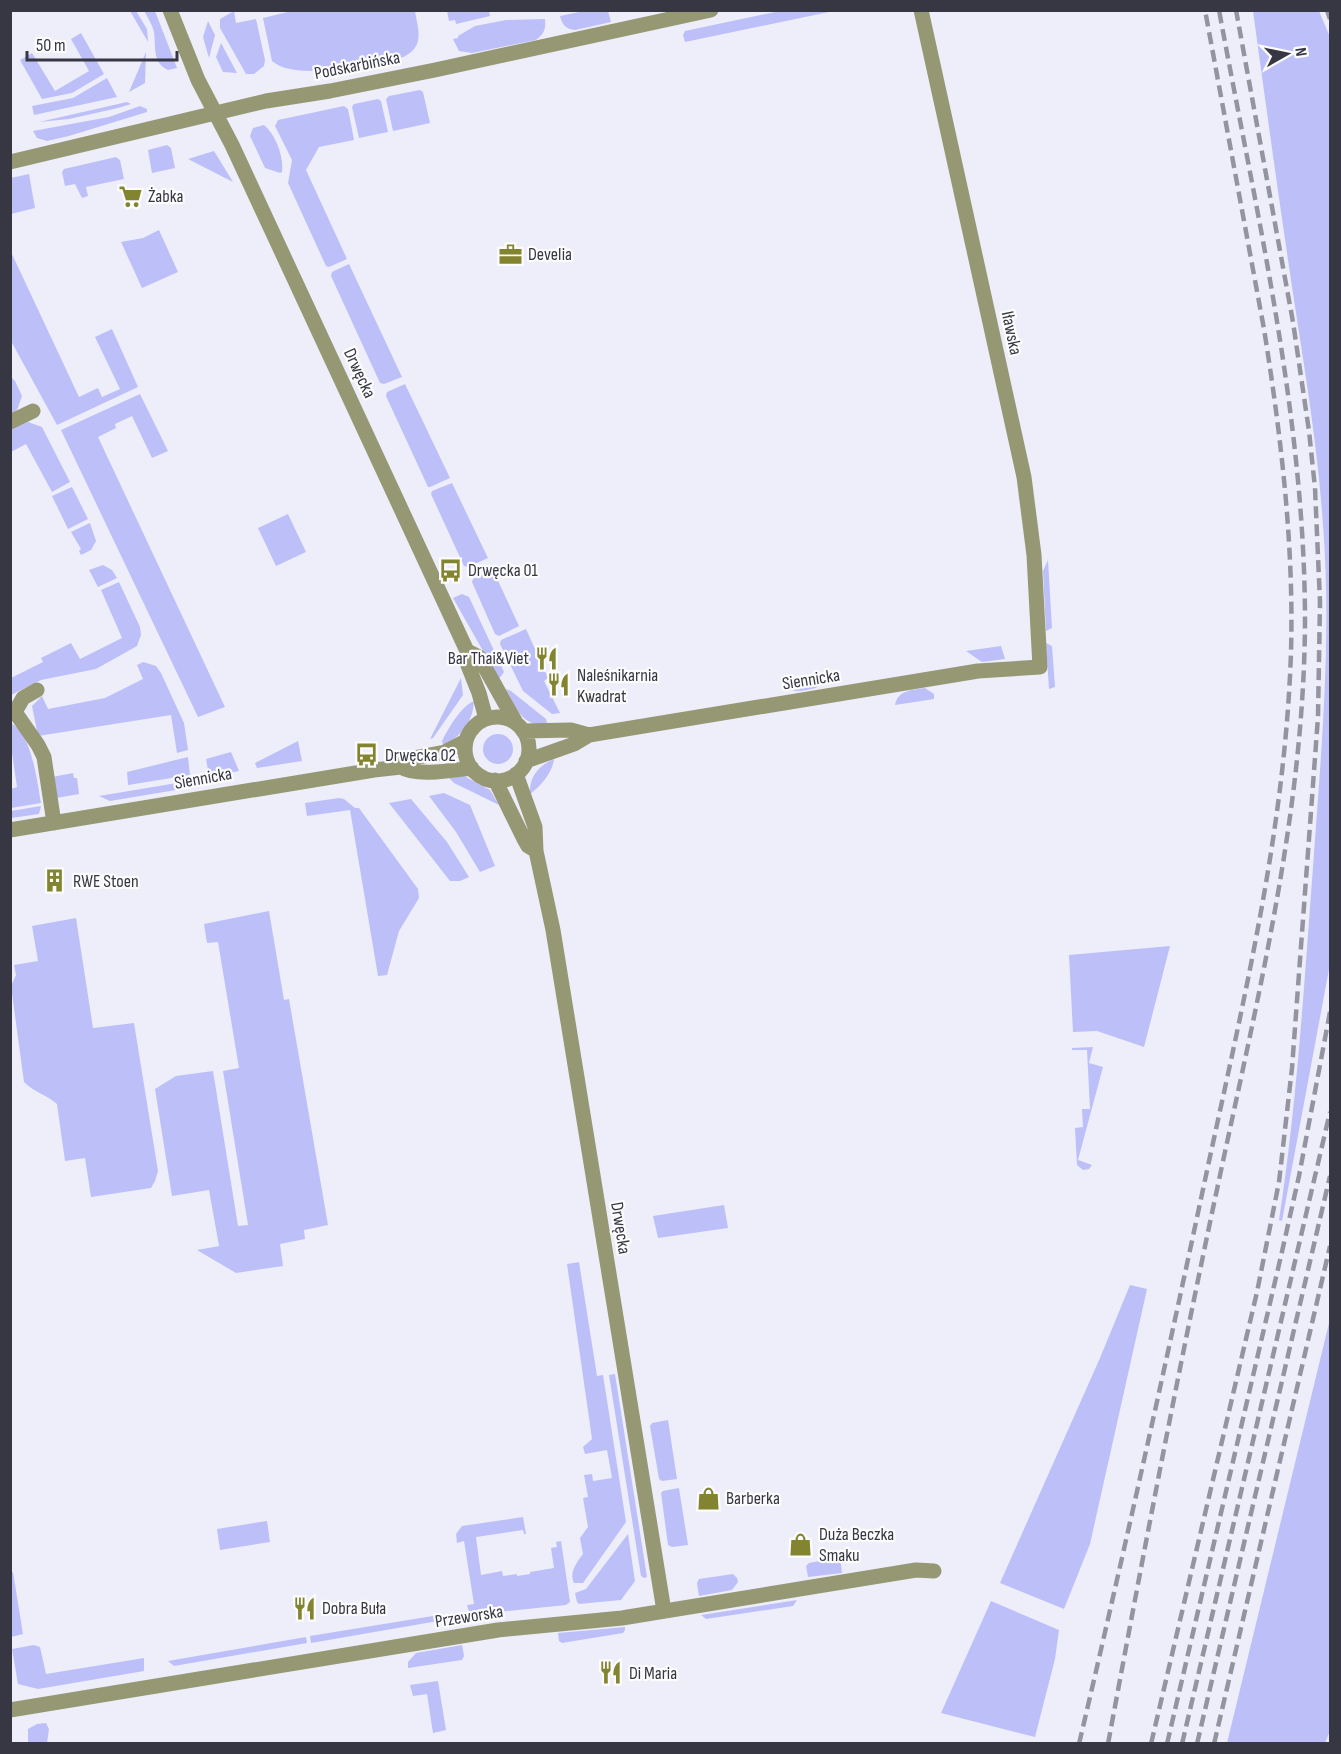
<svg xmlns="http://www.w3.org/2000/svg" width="1341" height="1754" viewBox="0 0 1341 1754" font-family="'Sofia Sans Condensed',sans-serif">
	<rect width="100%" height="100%" fill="#edeefa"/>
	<path fill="#bdbff9" d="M130,11h6l11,18 1,13z
		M144,11h11l22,57 -9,2c-16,-7 -12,-24 -14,-38 -2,-8 -6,-14 -10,-21z
		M234,11l2,12 20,-4 9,41 -1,6 -10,8h-8l-26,-46v-9z
		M292,11h123c4,23 10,37 -16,48 -30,5 -103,23 -127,2l-9,-43z
		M447,11h42l1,5 -34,8 -1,-4 -6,1z
		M584,11h24l3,11 -36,8c-9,-1 -13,-5 -15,-14z
		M780,11l49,1 -144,30 -2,-7 2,-4z
		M1253,11h66l11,26v927l-48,257 -3,-1c18,-117 25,-234 34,-353 8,-113 19,-227 10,-342 -6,-91 -23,-181 -36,-272 -12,-81 -23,-162 -34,-242z
		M545,19c1,10 -1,15 -9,21l-64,13 -13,-2 -6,-12 5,-1v-2l17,-10 31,-6z
		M208,21l7,14 -6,23 -6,-21z
		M81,33l23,41 -32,19 -30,6 -22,-39 12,-7 23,38 34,-20 -18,-32z
		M221,43l16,30 -14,-1 -7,-15z
		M146,52l-1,31 -16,9z
		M107,78l10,19 -83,18 -2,-9 41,-8z
		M420,90l3,2 7,31 -37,8 -7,-32 3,-3z
		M378,99l3,2 7,31 -29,6 -7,-31 2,-3z
		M127,102l4,2 -13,4 -49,11 -30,3z
		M140,106l7,3v3l-78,24 -22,5 -10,-3 -4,-7 76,-14z
		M344,106l4,3 6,31 -35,7 -13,23 41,89 -18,8 -3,-1 -38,-83 4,-23 -17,-34 3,-6z
		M264,125c12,10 20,32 18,47l-2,1 -15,-5 -15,-32 3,-8z
		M167,145l4,3 4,20 -23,5 -4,-23z
		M214,151l19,31 -45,-23z
		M116,157l4,3 4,19 -38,8 2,9 -6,2 -7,-14 -10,2 -3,-14 2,-3z
		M29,174l6,34 -24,6v-36z
		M159,230l19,42 -36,16 -21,-46 22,-4z
		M11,252l68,145 19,-9 4,9 18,-8 -25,-52 17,-8 26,58 -81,38 -46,-84z
		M349,264l53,113 -18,7 -4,-1 -49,-107 1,-4z
		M11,377l4,4 7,15 -5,14 -6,5z
		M405,384l45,94 -20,9h-2l-42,-91 1,-4z
		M140,394l28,57 -16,7 -20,-42 -17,8 1,4 -18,9 127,270 -27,10 -137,-287z
		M28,422l14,5 28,55 -18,10 -26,-48 -15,8v2v-26z
		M452,483l36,75 -20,9 -4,-1 -33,-72 1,-3z
		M72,487l16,32 -20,10 -16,-33z
		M288,514l18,38 -30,14 -18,-38z
		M90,523l6,18 -5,9 -10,5 -2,-4 2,-2 -10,-17z
		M1048,560l4,68 -6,3 -3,-60z
		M103,565l9,5 5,8 -19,9 -9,-17z
		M493,570l26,56 -20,10 -4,-2 -23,-52 1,-3z
		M119,582l21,45 1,8 -4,11 -41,23 -55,11 -30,15v-17l32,-16 -2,-4 30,-15 9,16 42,-21 -21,-48z
		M462,594l7,3 35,75 -5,7 -46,-81z
		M526,629l22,49 -4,3 16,32 -8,1 -29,-23 -23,-47 1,-4z
		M1046,643l6,3 3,41 -6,2z
		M1001,646l4,13 -23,3 -16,-11z
		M143,662l13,4 5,7 23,50 4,27 -11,3 -6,-38 -133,21 -6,-30 10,-10 6,13 57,-11 38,-19 -6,-14z
		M822,676v4l-6,8c-14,3 -25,7 -35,-6z
		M461,678l2,17 -30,43 -3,1z
		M925,688l9,6v5l-39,6c3,-15 17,-15 30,-17z
		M506,689l5,2 35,28 2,7c-27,-1 -30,-15 -42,-37z
		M474,701c-1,21 -13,36 -31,44l-1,-4c6,-12 19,-35 32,-40z
		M10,723c22,9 27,59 31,80l-30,5v-19l6,-2 -6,-41z
		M483 749a15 15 0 1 1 30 0a15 15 0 1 1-30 0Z
		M298,741l4,20 -45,7 -2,-5z
		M231,752l8,19 -27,5 -4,-6 -2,-11z
		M188,757l2,18 -62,10 -1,-13z
		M554,759c-1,13 -14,28 -24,35 -1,-17 8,-28 24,-35z
		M73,773l1,5h3l2,16 -23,4 -4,-21z
		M464,776l26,14 9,15 -45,-22 -5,-5z
		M189,781l-7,8 -72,12 -11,-5z
		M444,793l26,12 25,61 -15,6 -24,-40 -27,-36z
		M339,798l5,1 11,9h4l59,81 1,9 -20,33 -12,44 -9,1 -28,-166 -43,6 -2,-13z
		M411,799l36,43 22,35 -9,4h-10l-61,-78z
		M41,806l-2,8 -28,4v-7z
		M269,911l15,89 5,-1 39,226 -24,5 1,9 -25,5 3,22 -47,7 -39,-23 22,-4 -10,-56 -37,6 -17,-107 21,-13 37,-5 25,155 10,-1 -25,-154 16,-3 -21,-126 -11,1 -3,-19z
		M76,918l17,110 41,-5 24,148 -3,10 -4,7 -60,9 -6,-39 -20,3 -8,-57c-10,-9 -23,-12 -33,-22l-13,-96 5,-11 -2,-10 24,-4 -6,-35z
		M1170,946l-26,101 -47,-16 -24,1 -4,-77z
		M1093,1047l-4,16 14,4 -25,93 14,5 -3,4 -6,1 -6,-5 -2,-37 8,-1 -1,-18h8l-3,-59h-15v-2z
		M724,1205l4,23 -70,10 -5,-22z
		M579,1262l18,114 6,-1 23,147 -43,61h-9c-5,-10 2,-20 9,-29l-3,-16 8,-11 -5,-29 5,-1 -4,-22 8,-1 1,7 19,-3 -5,-28 -22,4 -2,-7 9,-8 -25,-175z
		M1130,1285l17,4 -57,255 -26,65 -64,-26 100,-225z
		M1330,1319v412l-5,12h-98z
		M615,1374l32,203 -3,1 -3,-2 -32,-201z
		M668,1420l9,59 -15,2 -3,-2 -9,-53 2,-3z
		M679,1488l9,57 -16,2 -4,-2 -7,-52 2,-2z
		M523,1517l3,17h-2l-1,-4 -47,7 5,38 21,-4 1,5 14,-2v2l13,-2v-2l24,-4 -3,-20 6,-1 -1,-5 5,-1 9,61 -4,3 -96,10 -3,-10 7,-1 -10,-63 -7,2 -1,-9 6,-8z
		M267,1521l3,21 -50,8 -3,-21z
		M628,1534l7,47 -14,19 -42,4 -2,-2 -2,-9 11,-4z
		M840,1557l2,16 -34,4 -2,-11 3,-3z
		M13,1572l10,62 -12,3 -1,-64z
		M733,1574l4,4 1,4 -6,8 -33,6 -2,-13 2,-4z
		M797,1600l-4,6 -87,13 -5,-4z
		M991,1601l68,29 -4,29 -20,78 -94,-24z
		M439,1615l-1,6 -127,22 -1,-7z
		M625,1627v3l-2,3 -61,10 -3,-2 -1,-8z
		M306,1637l1,6 -133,23 -6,-5z
		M34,1645l6,2 6,27 98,-16v13l-106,18 -20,-5 -6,-35z
		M462,1645l2,11 -2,4 -54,8v-6l8,-9z
		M438,1681l8,49 -13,3 -6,-39 -14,2 -3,-11z
		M46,1723l3,6 -2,14h-19v-14l9,-5z"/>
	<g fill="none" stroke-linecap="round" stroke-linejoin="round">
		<path stroke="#959872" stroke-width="15" d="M170,10l28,70 34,65 235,506v12l12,30 7,26
			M10,162l256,-61 64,-10 105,-21 276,-60
			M10,422l23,-11
			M467,651l12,6 36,64
			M10,712h5l23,33 6,12 10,66
			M15,712l8,-14 14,-8
			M465 749a32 32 0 1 1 64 0a32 32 0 1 1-64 0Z
			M523,731l48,-1 18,5
			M526,761l48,-17 15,-9 389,-64 62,-4 -6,-112 -10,-78 -103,-467
			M401,767l3,-6 4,-2 37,-7 21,-11
			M516,774l19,53 1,24 17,79 111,681
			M495,780l29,59 4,7 8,5
			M10,830l364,-60 27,-3c15,10 53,3 71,1
			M10,1710l488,-80 124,-12 294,-48 18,1"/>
		<path stroke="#9394a0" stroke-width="4.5" stroke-dasharray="12 6" stroke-linecap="butt" d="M1327,10l3,9
			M1079,1744c43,-183 84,-367 123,-550 38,-179 83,-358 89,-542 3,-108 -10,-216 -27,-323l-59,-319
			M1108,1744c35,-189 71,-377 111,-564 39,-184 85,-369 86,-558 0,-206 -49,-410 -86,-612
			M1151,1744l106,-452 22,-110 13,-114 26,-351 2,-115 -5,-114 -6,-57 -16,-109 -57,-312
			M1167,1744l114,-488 18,-80 31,-164
			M1182,1744l148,-632
			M1197,1744l133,-568
			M1214,1744l116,-498"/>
	</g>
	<defs>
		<symbol id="supermarket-bare" viewBox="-9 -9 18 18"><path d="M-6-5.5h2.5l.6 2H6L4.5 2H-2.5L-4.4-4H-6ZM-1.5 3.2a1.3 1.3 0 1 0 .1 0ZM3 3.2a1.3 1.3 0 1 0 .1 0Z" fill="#82842f" stroke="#fcfcfc" stroke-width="2.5" paint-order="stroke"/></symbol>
		<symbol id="office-bare" viewBox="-9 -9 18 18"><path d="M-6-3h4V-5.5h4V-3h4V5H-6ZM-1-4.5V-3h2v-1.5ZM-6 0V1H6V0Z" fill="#82842f" stroke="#fcfcfc" stroke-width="2.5" paint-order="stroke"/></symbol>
		<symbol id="bus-bare" viewBox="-9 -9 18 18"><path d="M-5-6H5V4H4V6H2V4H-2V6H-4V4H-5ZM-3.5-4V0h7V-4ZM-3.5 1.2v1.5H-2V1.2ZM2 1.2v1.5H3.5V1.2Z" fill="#82842f" stroke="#fcfcfc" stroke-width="2.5" paint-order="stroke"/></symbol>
		<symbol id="restaurant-bare" viewBox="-9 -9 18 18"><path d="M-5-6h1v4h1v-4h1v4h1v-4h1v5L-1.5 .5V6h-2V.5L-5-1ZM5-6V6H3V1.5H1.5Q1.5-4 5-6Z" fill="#82842f" stroke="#fcfcfc" stroke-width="2.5" paint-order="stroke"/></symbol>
		<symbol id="building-bare" viewBox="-9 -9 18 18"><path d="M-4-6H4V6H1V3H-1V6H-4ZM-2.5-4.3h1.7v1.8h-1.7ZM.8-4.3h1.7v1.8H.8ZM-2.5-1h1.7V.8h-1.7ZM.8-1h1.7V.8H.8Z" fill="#82842f" stroke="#fcfcfc" stroke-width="2.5" paint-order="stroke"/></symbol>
		<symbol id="shop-bare" viewBox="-9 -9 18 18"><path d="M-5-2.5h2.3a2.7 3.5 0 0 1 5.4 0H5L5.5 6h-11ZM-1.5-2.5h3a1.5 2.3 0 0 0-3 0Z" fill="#82842f" stroke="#fcfcfc" stroke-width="2.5" paint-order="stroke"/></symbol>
	</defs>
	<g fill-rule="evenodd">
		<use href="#supermarket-bare" x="114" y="180" width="33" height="33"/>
		<use href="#office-bare" x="494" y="238" width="33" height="33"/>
		<use href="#bus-bare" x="434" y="554" width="33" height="33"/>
		<use href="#restaurant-bare" x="530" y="642" width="33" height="33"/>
		<use href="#restaurant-bare" x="542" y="668" width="33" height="33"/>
		<use href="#bus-bare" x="350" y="738" width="33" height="33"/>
		<use href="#building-bare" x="38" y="864" width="33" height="33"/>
		<use href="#shop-bare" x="692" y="1482" width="33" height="33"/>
		<use href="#shop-bare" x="784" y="1528" width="33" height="33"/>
		<use href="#restaurant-bare" x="288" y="1592" width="33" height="33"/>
		<use href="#restaurant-bare" x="594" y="1656" width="33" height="33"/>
	</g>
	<g text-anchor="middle" stroke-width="4.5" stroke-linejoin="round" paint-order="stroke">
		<g font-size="18" fill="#363743" stroke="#fcfcfc">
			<text transform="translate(357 65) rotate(-11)" y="6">Podskarbińska</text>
			<text transform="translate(1012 333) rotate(78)" y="6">Iławska</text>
			<text transform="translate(360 373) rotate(65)" y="6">Drwęcka</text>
			<text transform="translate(811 679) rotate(-9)" y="6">Siennicka</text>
			<text transform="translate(203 778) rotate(-10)" y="6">Siennicka</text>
			<text transform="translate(621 1228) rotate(81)" y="6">Drwęcka</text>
			<text transform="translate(469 1616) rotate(-9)" y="6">Przeworska</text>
		</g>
		<g font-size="18" fill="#363743" stroke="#fcfcfc" text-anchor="start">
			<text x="148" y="202">Żabka</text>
			<text x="528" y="260">Develia</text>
			<text x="468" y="576">Drwęcka 01</text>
			<text x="529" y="664" text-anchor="end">Bar Thai&amp;Viet</text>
			<text x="577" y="681">Naleśnikarnia<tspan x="577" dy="21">Kwadrat</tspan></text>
			<text x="385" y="761">Drwęcka 02</text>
			<text x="73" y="887">RWE Stoen</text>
			<text x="726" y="1504">Barberka</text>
			<text x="819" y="1540">Duża Beczka<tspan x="819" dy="21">Smaku</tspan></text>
			<text x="322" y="1614">Dobra Buła</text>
			<text x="629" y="1679">Di Maria</text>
		</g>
	</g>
	<rect width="1341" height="1754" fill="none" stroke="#363743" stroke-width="24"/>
	<g transform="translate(1287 54) rotate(81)" stroke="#fcfcfc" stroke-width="4.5" paint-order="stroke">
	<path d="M0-4.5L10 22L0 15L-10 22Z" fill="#363743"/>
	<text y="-9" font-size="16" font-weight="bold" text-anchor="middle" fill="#363743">N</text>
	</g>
	<path d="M27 51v9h150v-9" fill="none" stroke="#363743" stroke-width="3"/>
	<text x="36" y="51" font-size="18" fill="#363743" stroke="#fcfcfc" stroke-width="4.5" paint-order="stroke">50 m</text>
</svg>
